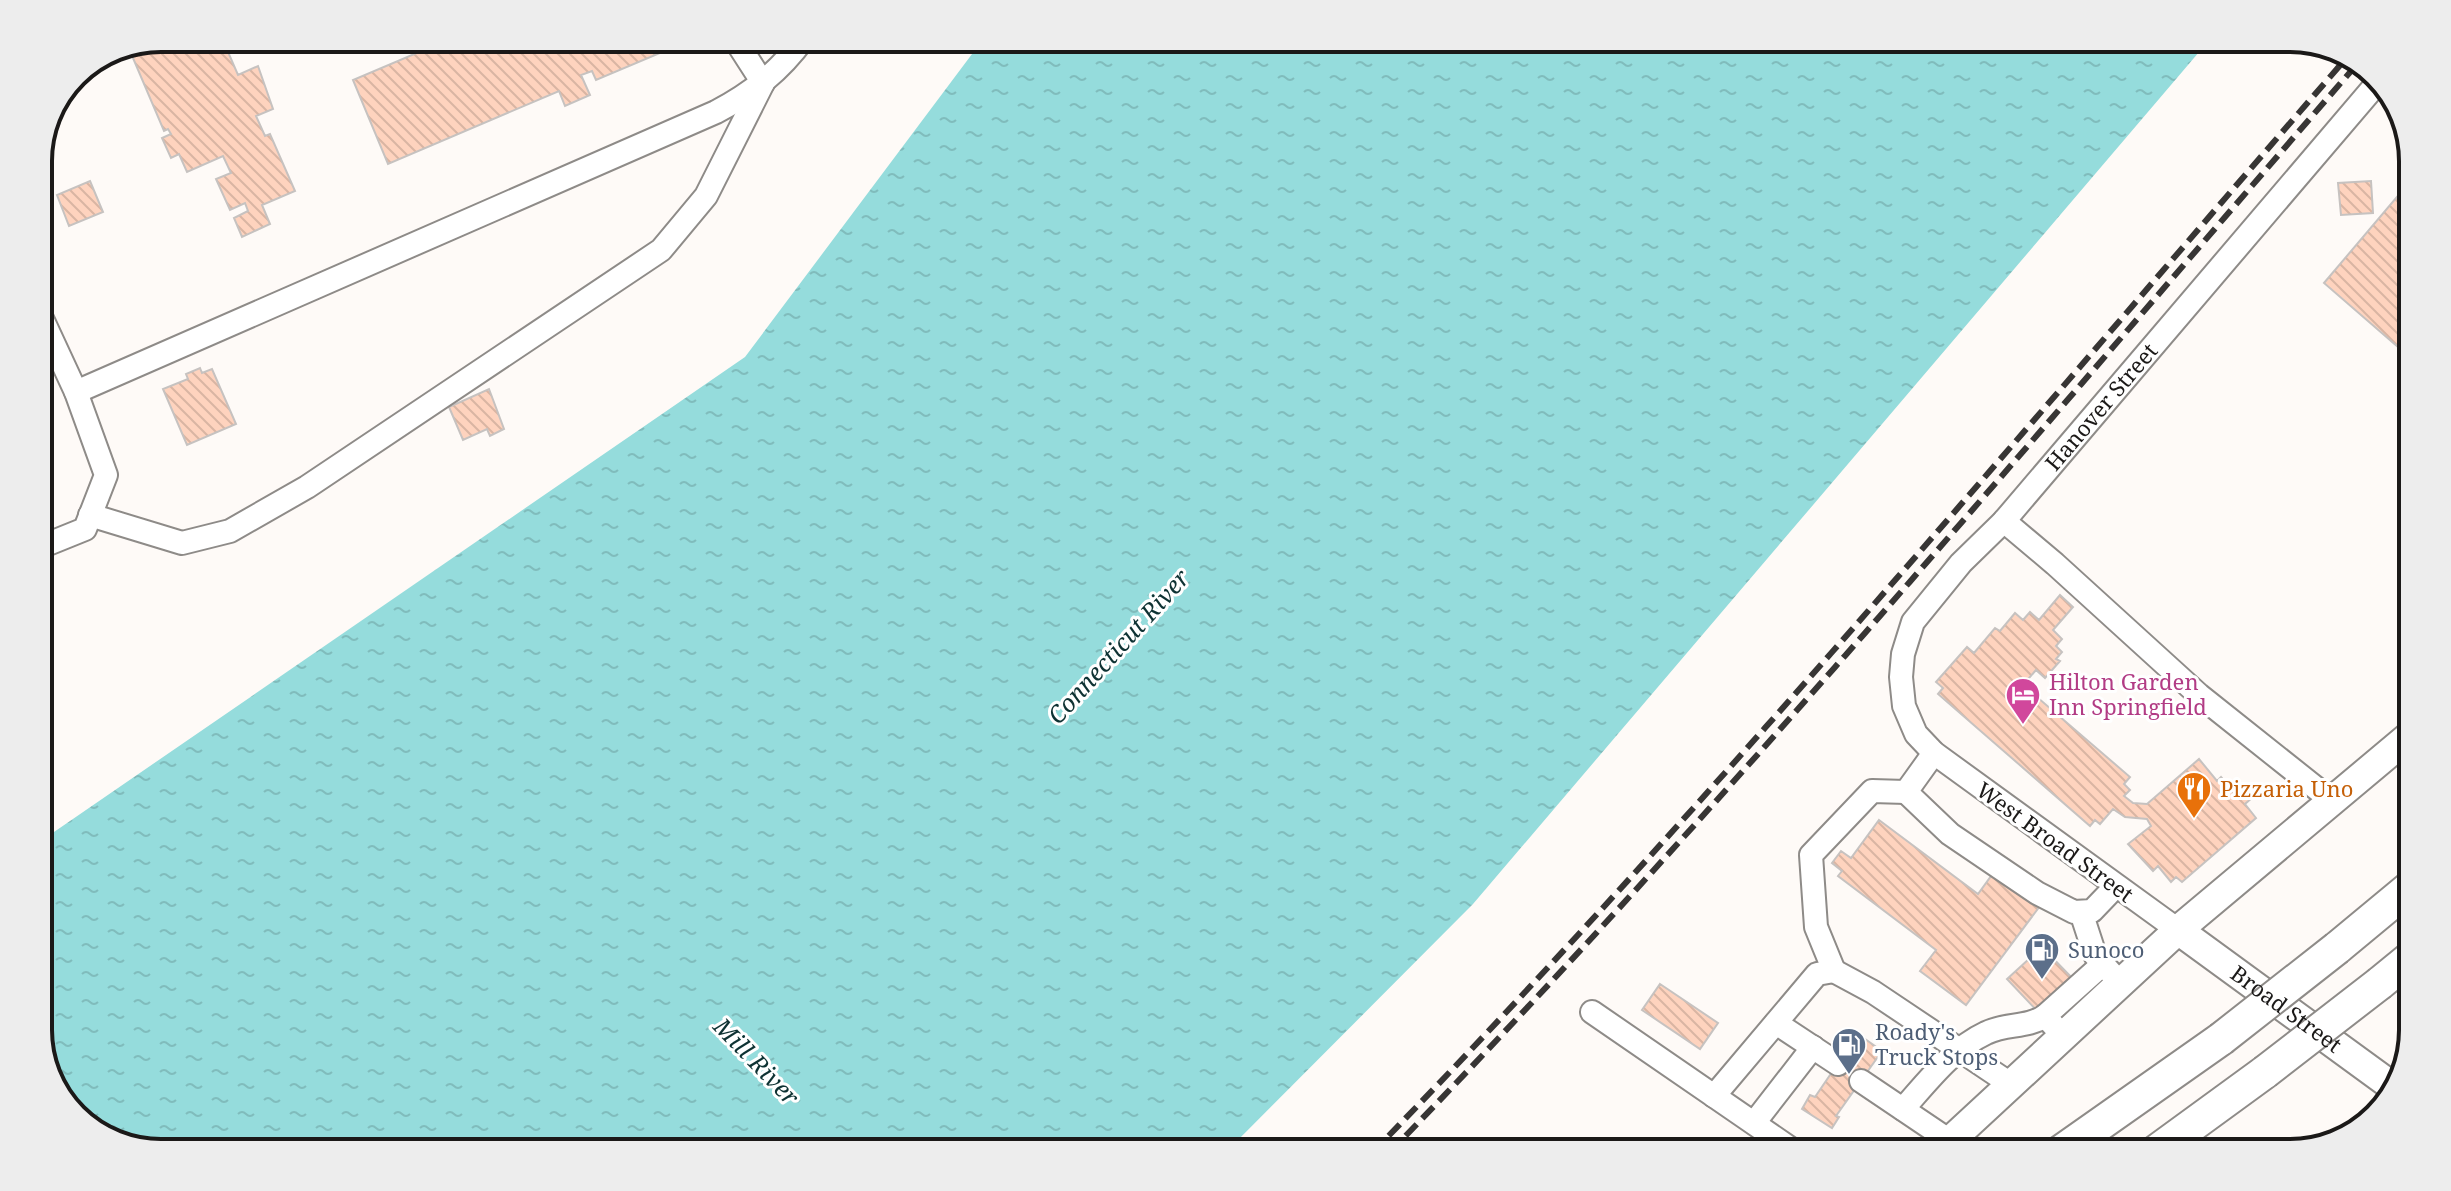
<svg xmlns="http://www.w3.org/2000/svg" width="2451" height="1191" viewBox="0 0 2451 1191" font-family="'Noto Serif',serif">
	<defs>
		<pattern id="water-ripples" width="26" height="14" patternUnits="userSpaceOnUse" patternTransform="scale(2)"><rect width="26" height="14" fill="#95dcdc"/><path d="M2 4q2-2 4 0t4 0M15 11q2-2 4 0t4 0" fill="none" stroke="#80bcbc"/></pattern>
		<pattern id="building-back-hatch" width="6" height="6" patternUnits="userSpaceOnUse" patternTransform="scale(2)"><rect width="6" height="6" fill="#fed3be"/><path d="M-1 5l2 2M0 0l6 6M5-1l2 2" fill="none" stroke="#d9b5a3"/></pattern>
	</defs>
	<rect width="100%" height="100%" fill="#fefaf7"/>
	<path fill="url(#water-ripples)" d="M984,38h1227l-738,866 -248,249h-1064l-54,-12 -48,-42 -21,-60v-196l707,-486z"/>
	<path fill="url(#building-back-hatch)" stroke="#c6c2c0" stroke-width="2" d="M161,38h61l16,37 20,-9 15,43 -17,7 9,20 5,-2 25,57 -33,14 8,19 -28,13 -8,-19 14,-7 -3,-8 -15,7 -14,-31 15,-6 -8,-17 -36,16 -8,-18 -8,4 -9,-20 9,-4 -3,-5 -4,2 -34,-80z
		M452,38h202l6,15 -64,27 -4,-9 -11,4 9,20 -25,11 -6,-15 -171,73 -35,-84z
		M2413,178v182l-89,-77z
		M90,181l13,31 -34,14 -12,-31z
		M2371,181l2,32 -32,2 -3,-32z
		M200,368l2,5 10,-4 24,55 -49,21 -24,-56 25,-10 -2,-5z
		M489,389l15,40 -14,7 -3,-7 -24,11 -14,-33z
		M2060,595l13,12 -20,23 9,9 -6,7 6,6 -6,7 4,2 -15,17 -9,-8 -13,15 107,92 -6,7 6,6 -6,6 9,7 14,1 52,-45 18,22 4,-4 13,15 7,-7 11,13 -7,6 11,14 -74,64 -6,-5 -5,5 -13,-16 -5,5 -25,-27 23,-18 -4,-7 -22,-2 -12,-8 -13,15 -5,-4 -5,6 -152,-132 5,-6 -7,-6 31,-35 7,6 21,-25 5,3 15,-18 8,7 7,-8 9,8z
		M1879,820l99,74 16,-22 46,34 -74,99 -46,-34 16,-21 -98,-74 4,-5 -10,-8 9,-12 10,7z
		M2042,947l34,35 -35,33 -34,-36z
		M1660,984l58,39 -18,26 -58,-39z
		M1858,1034l24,17 -46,65 3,1 -7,11 -30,-19 8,-14 5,2z"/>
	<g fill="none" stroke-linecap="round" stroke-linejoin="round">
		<defs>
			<g id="minor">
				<path d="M734,38l29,45"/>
				<path d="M38,310l38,82 30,83 -21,54 -47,19"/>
				<path d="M76,392l640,-280c36,-19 64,-41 88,-74"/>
				<path d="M90,515l92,28 48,-12 77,-44 354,-237 45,-54 57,-113"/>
				<path d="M2004,521l51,43 144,131 132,105"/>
				<path d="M1934,753l-28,39 44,42 87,59 37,19 18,-1 23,-24"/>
				<path d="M2081,912l14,43 17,19"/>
				<path id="s1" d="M2178,930l-244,-177 -18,-19 -12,-28 -3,-29 2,-23 10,-32 48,-59 43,-42 375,-440"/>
				<path d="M1834,971l-18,-44 -5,-72 61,-64 34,1"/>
				<path d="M1834,971l39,21 139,93"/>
				<path d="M1592,1012l205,141"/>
				<path d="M1776,1023l62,41"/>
				<path d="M2054,1026l-9,-10 58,-52"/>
				<path d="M1861,1081l89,60"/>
				<path d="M1714,1096l103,-122 17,-3"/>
				<path d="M1903,1109c25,-28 49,-60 83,-76 20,-10 41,-5 59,-17"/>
				<path d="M1754,1123l59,-76"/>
			</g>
			<g id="major">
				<path id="s2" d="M2178,930l218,159"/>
				<path d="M1937,1153l241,-223 235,-197"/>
			</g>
			<path id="highway" d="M2337,948l76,-63
				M2380,983l33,-27
				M2059,1153l162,-114
				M2154,1153l111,-81"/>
		</defs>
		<use href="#minor" stroke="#8e8b88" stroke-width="26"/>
		<use href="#major" stroke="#8e8b88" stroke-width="32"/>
		<use href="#highway" stroke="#8e8b88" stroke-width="36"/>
		<use href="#minor" stroke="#fff" stroke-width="22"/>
		<use href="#major" stroke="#fff" stroke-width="28"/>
		<use href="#highway" stroke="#fff" stroke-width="32"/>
		<path stroke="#373534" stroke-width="6" stroke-dasharray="16 8" stroke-linecap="butt" d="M1372,1153c341,-351 656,-728 977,-1098
			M1389,1153c338,-349 651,-723 969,-1090"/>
		<defs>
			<path id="highway-bridge" d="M2221,1039l116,-91
				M2265,1072l115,-89"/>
		</defs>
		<use href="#highway-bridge" stroke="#8e8b88" stroke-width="36" stroke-linecap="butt"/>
		<use href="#highway-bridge" stroke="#fff" stroke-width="32"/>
	</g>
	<defs>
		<symbol id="hotel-pin" viewBox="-11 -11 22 30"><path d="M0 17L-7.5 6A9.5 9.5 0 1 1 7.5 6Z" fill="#d1479c" stroke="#fff"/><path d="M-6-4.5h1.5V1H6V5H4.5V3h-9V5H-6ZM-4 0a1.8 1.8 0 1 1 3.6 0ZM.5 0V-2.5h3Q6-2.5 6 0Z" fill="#fff"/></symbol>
		<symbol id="restaurant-pin" viewBox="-11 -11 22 30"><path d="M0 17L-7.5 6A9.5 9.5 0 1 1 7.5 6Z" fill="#e8710a" stroke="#fff"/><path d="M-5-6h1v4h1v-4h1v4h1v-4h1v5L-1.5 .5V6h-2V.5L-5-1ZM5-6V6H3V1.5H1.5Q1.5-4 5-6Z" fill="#fff"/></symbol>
		<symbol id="fuel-pin" viewBox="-11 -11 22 30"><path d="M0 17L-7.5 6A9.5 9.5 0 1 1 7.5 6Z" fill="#5c6f8a" stroke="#fff"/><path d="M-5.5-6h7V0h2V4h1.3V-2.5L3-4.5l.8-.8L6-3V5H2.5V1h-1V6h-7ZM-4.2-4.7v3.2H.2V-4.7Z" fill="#fff"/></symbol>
	</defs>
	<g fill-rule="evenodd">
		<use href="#hotel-pin" x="2003" y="675" width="40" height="54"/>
		<use href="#restaurant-pin" x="2174" y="769" width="40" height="54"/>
		<use href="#fuel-pin" x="2022" y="930" width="40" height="54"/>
		<use href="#fuel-pin" x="1829" y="1025" width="40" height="54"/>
	</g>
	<g text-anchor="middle" stroke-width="6" stroke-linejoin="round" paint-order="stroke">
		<g font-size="22" fill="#1b1918" stroke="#fff">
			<text dy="8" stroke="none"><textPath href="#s1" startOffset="730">Hanover Street</textPath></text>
			<text transform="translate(2055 842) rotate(36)" y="8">West Broad Street</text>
			<text dy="8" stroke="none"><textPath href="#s2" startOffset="134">Broad Street</textPath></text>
		</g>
		<g font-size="22" fill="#b23c85" stroke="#fff" text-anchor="start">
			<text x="2049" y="690">Hilton Garden<tspan x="2049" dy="25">Inn Springfield</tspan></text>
		</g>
		<g font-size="22" fill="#c56008" stroke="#fff" text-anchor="start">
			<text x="2220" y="797">Pizzaria Uno</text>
		</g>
		<g font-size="22" fill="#4e5e75" stroke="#fff" text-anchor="start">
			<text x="2068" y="958">Sunoco</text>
			<text x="1875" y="1040">Roady's<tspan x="1875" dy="25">Truck Stops</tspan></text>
		</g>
		<g font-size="24" font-style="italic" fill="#0e3233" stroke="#fff">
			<text transform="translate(1119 647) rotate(-48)" y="8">Connecticut River</text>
			<text transform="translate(756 1062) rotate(46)" y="8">Mill River</text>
		</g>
	</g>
	<path d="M0 0H2451V1191H0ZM161 52H2290A109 109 0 0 1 2399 161V1030A109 109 0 0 1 2290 1139H161A109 109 0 0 1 52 1030V161A109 109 0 0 1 161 52Z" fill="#ededed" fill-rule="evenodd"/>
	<path fill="none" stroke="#1b1918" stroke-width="4" d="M161 52H2290A109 109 0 0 1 2399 161V1030A109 109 0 0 1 2290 1139H161A109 109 0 0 1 52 1030V161A109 109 0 0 1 161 52Z"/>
</svg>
